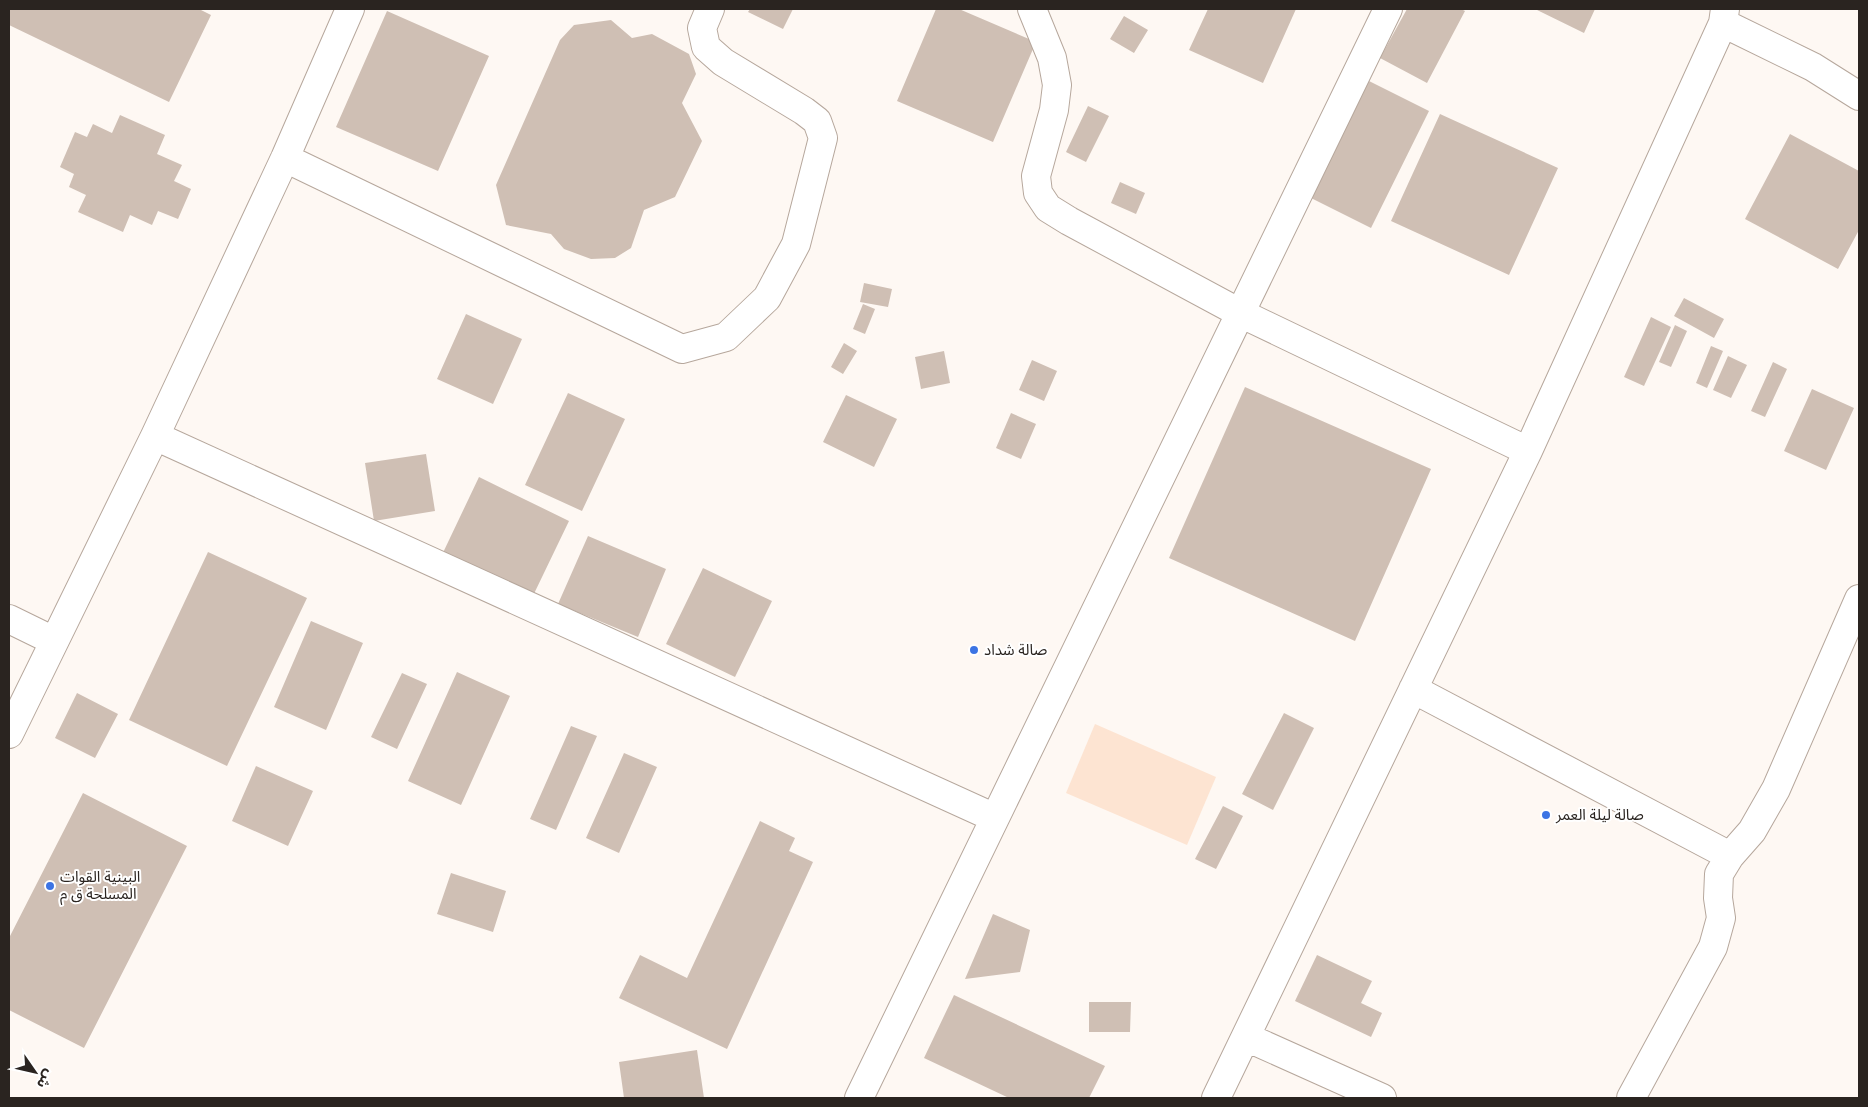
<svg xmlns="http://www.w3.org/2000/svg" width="1868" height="1107" viewBox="0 0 1868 1107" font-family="Roboto,'Noto Sans Arabic',sans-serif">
	<rect width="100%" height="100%" fill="#fef8f3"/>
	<path fill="#fde4d2" d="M1095,724l121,53 -29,68 -121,-52z"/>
	<path fill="#cfbfb4" d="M9,9h190l12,6 -42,87 -160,-77z
		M750,9h43l-10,20 -35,-17z
		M936,9h23l77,33 -43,100 -96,-41z
		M1208,9h88l-33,74 -74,-33z
		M1407,9h54l4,2 -38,72 -47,-25z
		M1535,9h60l-11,24z
		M387,11l102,45 -51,115 -102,-44z
		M1124,16l24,14 -14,23 -24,-14z
		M611,20l21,18 20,-4 37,20 7,20 -14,29 20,38 -27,56 -31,13 -13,38 -16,10 -24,1 -27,-10 -13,-15 -45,-9 -10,-40 64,-145 14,-15z
		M1369,81l60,30 -58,117 -60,-30z
		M1088,106l21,10 -23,46 -20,-10z
		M1440,114l118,54 -49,107 -118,-54z
		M120,115l45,20 -8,19 25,11 -8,16 17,8 -13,30 -20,-8 -6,14 -22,-10 -7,17 -45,-20 8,-17 -17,-8 5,-13 -14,-7 15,-35 12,5 6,-13 19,9z
		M1790,134l69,37v59l-21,39 -93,-50z
		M1120,182l25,11 -9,21 -25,-11z
		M864,283l28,6 -4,18 -28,-5z
		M1684,298l40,21 -10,19 -40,-22z
		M863,304l12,5 -10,25 -12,-5z
		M466,314l56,25 -29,65 -56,-25z
		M1651,317l20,10 -27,59 -20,-9z
		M1675,325l12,6 -16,36 -12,-5z
		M844,343l13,8 -14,23 -12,-7z
		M1711,346l12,5 -16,37 -11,-5z
		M944,351l6,32 -29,6 -6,-32z
		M1728,356l19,9 -16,33 -18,-8z
		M1032,360l25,11 -13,30 -25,-11z
		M1773,362l14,7 -22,48 -14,-6z
		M1245,387l186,82 -76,172 -186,-83z
		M1812,389l42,19 -28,62 -42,-19z
		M568,393l57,26 -43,92 -57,-26z
		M846,395l51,24 -23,48 -51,-25z
		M1011,413l25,11 -15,35 -25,-11z
		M426,454l9,57 -61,10 -9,-58z
		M479,477l90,44 -39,81 -90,-43z
		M588,536l78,33 -28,68 -80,-33z
		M208,552l99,46 -80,168 -98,-46z
		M703,568l69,33 -37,76 -69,-33z
		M311,621l52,22 -37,87 -52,-23z
		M457,672l53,24 -49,109 -53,-24z
		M402,673l25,11 -30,65 -26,-12z
		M77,693l41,21 -23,44 -40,-20z
		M1284,713l30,15 -41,82 -31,-16z
		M571,726l26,10 -41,94 -26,-11z
		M624,753l33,14 -38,86 -33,-15z
		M256,766l57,25 -25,55 -56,-25z
		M83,793l104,53 -103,202 -75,-38v-72z
		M1223,806l20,10 -27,53 -21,-10z
		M760,821l35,17 -6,13 24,11 -86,187 -108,-51 21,-43 47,23z
		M451,873l55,18 -13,41 -56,-18z
		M993,914l37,16 -10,42 -55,7z
		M1317,955l55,26 -11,22 21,10 -11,24 -76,-36z
		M954,995l151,71 -16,32h-80l-85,-40z
		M1089,1002h42l-1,30h-41z
		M697,1050l7,48h-80l-5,-36z"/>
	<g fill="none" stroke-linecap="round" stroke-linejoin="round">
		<defs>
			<path id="street" d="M1032,9l20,49 5,27 -3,25 -18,66 2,17 10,15 21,13 171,92 288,138
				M1723,23l90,44 46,29
				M285,158l397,191 44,-12 41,-39 29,-54 27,-106 -6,-17 -13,-10 -81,-49 -17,-15 -4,-19 8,-19
				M155,436l840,382
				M9,619l45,22
				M1413,689l317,167
				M9,734l146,-298 130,-278 65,-149
				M1246,1037l136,61
				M859,1098l529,-1089
				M1216,1098l312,-647 195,-428 2,-14
				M1631,1098l82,-151 8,-29 -3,-20 1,-24 11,-18 22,-25 24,-42 83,-190"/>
		</defs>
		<use href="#street" stroke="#b6a79c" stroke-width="30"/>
		<use href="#street" stroke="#fff" stroke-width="28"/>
	</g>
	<g fill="#3c74e4" stroke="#fff" stroke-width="2">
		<circle cx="974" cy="650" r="5"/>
		<circle cx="1546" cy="815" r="5"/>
		<circle cx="50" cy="886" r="5"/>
	</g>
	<g text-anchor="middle" stroke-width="4" stroke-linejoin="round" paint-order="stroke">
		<g font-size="15" fill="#2a2420" stroke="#fff" text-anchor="start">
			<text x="984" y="655">صالة شداد</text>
			<text x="1556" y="820">صالة ليلة العمر</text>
			<text x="60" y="882">البينية القوات<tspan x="60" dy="17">المسلحة ق م</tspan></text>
		</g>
	</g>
	<rect width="1868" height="1107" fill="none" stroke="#2a2420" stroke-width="20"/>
	<g transform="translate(35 1072) rotate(124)" stroke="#ffffff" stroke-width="4" paint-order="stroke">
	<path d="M0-4L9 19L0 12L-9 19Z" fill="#2a2420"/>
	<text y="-8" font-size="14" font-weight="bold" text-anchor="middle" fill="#2a2420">ش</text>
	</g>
</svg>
